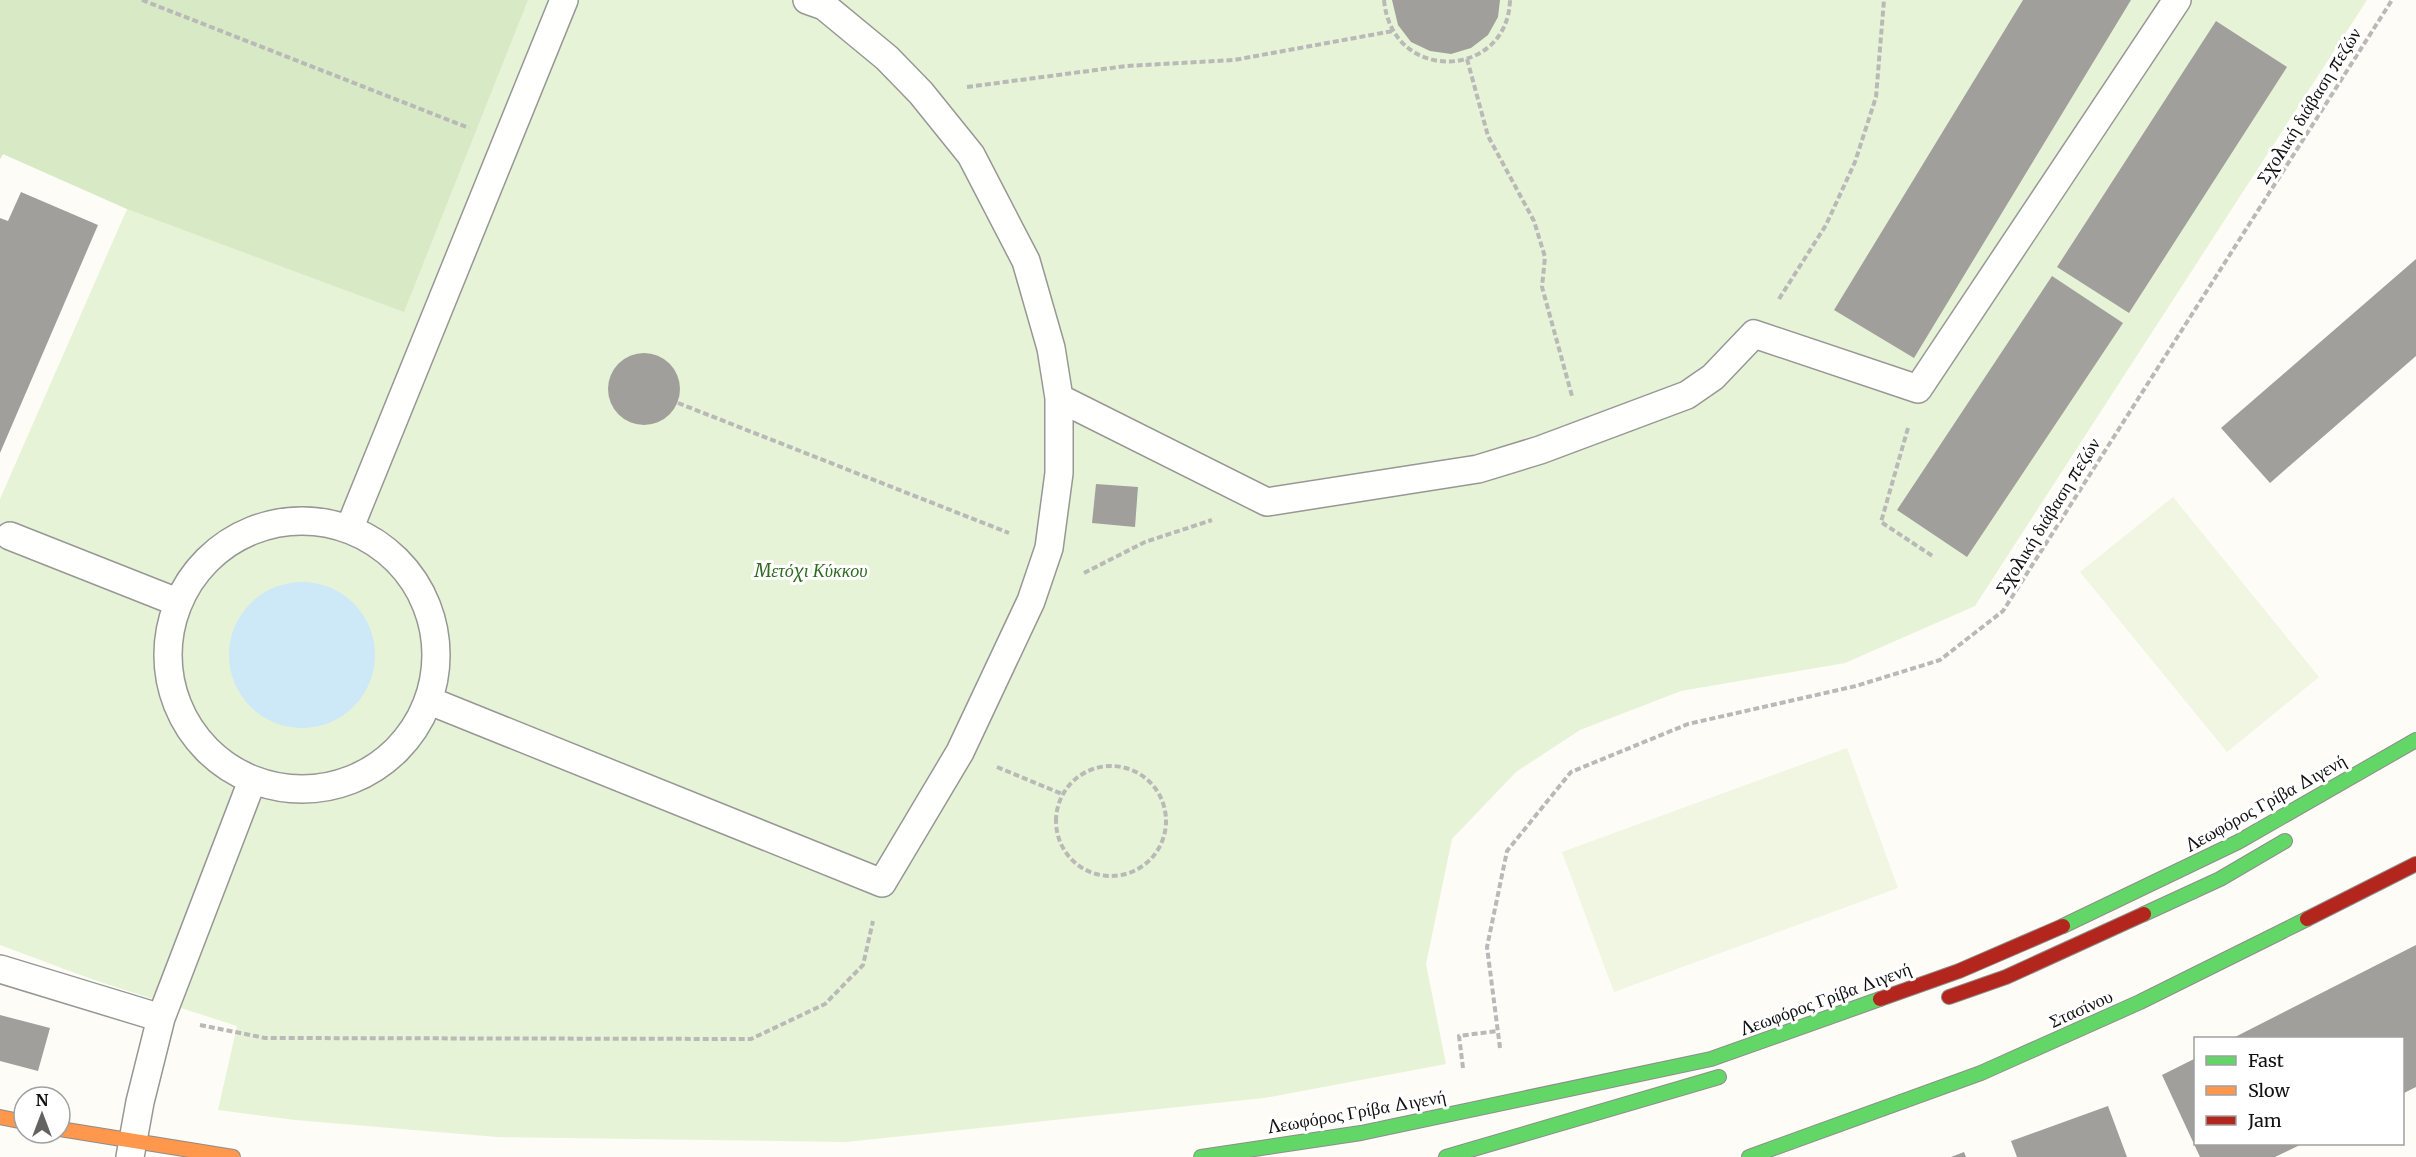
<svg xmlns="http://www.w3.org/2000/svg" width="2416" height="1157" viewBox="0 0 2416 1157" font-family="Merriweather,serif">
	<rect width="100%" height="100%" fill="#fdfcf7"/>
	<path fill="#e7f3d7" d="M0,0h2367l-392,606 -130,57 -164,28 -101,39 -64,42 -64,67 -26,125 20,100 -182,34 -418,44 -349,-5 -202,-17 -77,-10 19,-84 -143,-46 -94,-35v-446l127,-290 -124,-55 -3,5z"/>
	<path fill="#d8eac5" d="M0,0h528l-124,312 -277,-103 -124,-55 -3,5z"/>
	<path fill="#f0f6e1" d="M2173,497l146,180 -92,75 -147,-180z
		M1847,748l51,140 -284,104 -52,-140z"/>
	<path fill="#cde8f7" d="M229 655a73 73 0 1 1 146 0a73 73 0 1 1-146 0Z"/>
	<path fill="#a19f9c" d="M1392,0h108l-2,17 -10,18 -17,13 -20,6 -21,-3 -19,-9 -13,-17z
		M2023,0h108l-217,358 -80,-48z
		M2216,21l71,46 -158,246 -72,-46z
		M21,192l77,33 -98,228v-235l8,3z
		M2416,259v97l-146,127 -49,-55z
		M2052,276l71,47 -156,234 -70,-47z
		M608 389a36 36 0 1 1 72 0a36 36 0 1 1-72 0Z
		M1096,484l42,3 -3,40 -43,-4z
		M2416,945v142l-14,7v-56h-169z
		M0,1015l50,13 -12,43 -38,-10z
		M2196,1058v86h106l-27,13h-75l-38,-82z
		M2108,1106l19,51h-110l-6,-16z
		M1964,1152l2,5h-15z"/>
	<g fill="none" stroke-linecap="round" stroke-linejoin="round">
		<defs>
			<path id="lane" d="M1059,398l208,104 211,-33 62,-19 147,-55 26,-18 41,-43 164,55 259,-389
				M168 655a134 134 0 1 1 268 0a134 134 0 1 1-268 0Z
				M350,527l214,-527
				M10,536l167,66
				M430,701l452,182 78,-131 71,-151 18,-53 10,-75v-75l-8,-50 -25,-87 -55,-106 -50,-62 -34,-35 -63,-52 -17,-6
				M0,969l161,49
				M130,1157l10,-55 21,-84 91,-237"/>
			<path id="fast" d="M2144,914l76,-35 65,-38
				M2063,926l175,-84 178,-102
				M1201,1157l160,-24 350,-74 169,-60
				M1446,1157l273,-80
				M1749,1157l232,-84 159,-71 167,-83"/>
			<path id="slow" d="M0,1117l24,5
				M60,1129l173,28"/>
			<path id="jam" d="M2307,919l109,-55
				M1949,997l57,-20 138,-63
				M1880,999l79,-28 104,-45"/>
		</defs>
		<use href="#lane" stroke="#979795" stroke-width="30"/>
		<use href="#fast" stroke="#8e8d8b" stroke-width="16"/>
		<use href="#slow" stroke="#8e8d8b" stroke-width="16"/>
		<use href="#jam" stroke="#8e8d8b" stroke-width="16"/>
		<path stroke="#b9b9b8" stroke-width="4" stroke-dasharray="6 3" stroke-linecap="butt" d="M142,0l327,128
			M1384,0c8,85 124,79 126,0
			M1467,59l21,77 46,85 11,36 -3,30 30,109
			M967,87l159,-21 108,-6 159,-29
			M1779,299l47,-74 29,-63 21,-65 8,-97
			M678,403l331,130
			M1908,428l-27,94 53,35
			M1084,573l61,-31 67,-22
			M1056 821a55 55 0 1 1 110 0a55 55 0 1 1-110 0Z
			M997,767l65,27
			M200,1025l65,13 486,1 74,-35 38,-39 10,-44
			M1500,1048l-13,-101 20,-96 64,-79 117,-48 168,-38 84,-26 63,-49 389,-611
			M1463,1068l-4,-32 38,-5"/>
		<use href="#lane" stroke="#fffffe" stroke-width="27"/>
		<use href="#fast" stroke="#63d668" stroke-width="14"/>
		<use href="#slow" stroke="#ff974d" stroke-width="14"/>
		<use href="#jam" stroke="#b3261e" stroke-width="14"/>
	</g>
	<g text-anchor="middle" stroke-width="6" stroke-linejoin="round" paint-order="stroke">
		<g font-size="18" fill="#111" stroke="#fff">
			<text transform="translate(2309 106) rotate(-58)" y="6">Σχολική διάβαση πεζών</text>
			<text transform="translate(2048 516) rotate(-58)" y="6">Σχολική διάβαση πεζών</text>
			<text transform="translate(2266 803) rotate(-29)" y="6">Λεωφόρος Γρίβα Διγενή</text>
			<text transform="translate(1826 999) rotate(-20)" y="6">Λεωφόρος Γρίβα Διγενή</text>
			<text transform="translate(2081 1009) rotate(-24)" y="6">Στασίνου</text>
			<text transform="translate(1357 1112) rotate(-10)" y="6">Λεωφόρος Γρίβα Διγενή</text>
		</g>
		<g font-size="18" font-style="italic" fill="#2f6b1f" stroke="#fff">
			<text x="811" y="577">Μετόχι Κύκκου</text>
		</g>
	</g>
	<rect x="2194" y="1037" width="210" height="108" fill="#ffffff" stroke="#a0a0a0" stroke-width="1.5"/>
	<rect x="2206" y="1056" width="30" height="9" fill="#63d668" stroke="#a0a0a0" stroke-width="1.5"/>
	<text x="2248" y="1067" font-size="18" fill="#111111">Fast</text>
	<rect x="2206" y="1086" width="30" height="9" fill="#ff974d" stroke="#a0a0a0" stroke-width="1.5"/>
	<text x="2248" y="1097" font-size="18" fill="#111111">Slow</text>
	<rect x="2206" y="1116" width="30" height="9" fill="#b3261e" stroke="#a0a0a0" stroke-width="1.5"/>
	<text x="2248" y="1127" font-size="18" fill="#111111">Jam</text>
	<g transform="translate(42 1115)"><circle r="28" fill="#ffffff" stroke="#a0a0a0" stroke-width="1.5"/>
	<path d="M0-4.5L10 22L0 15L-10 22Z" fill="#646362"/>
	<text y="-9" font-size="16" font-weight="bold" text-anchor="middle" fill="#111111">N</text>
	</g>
</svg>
